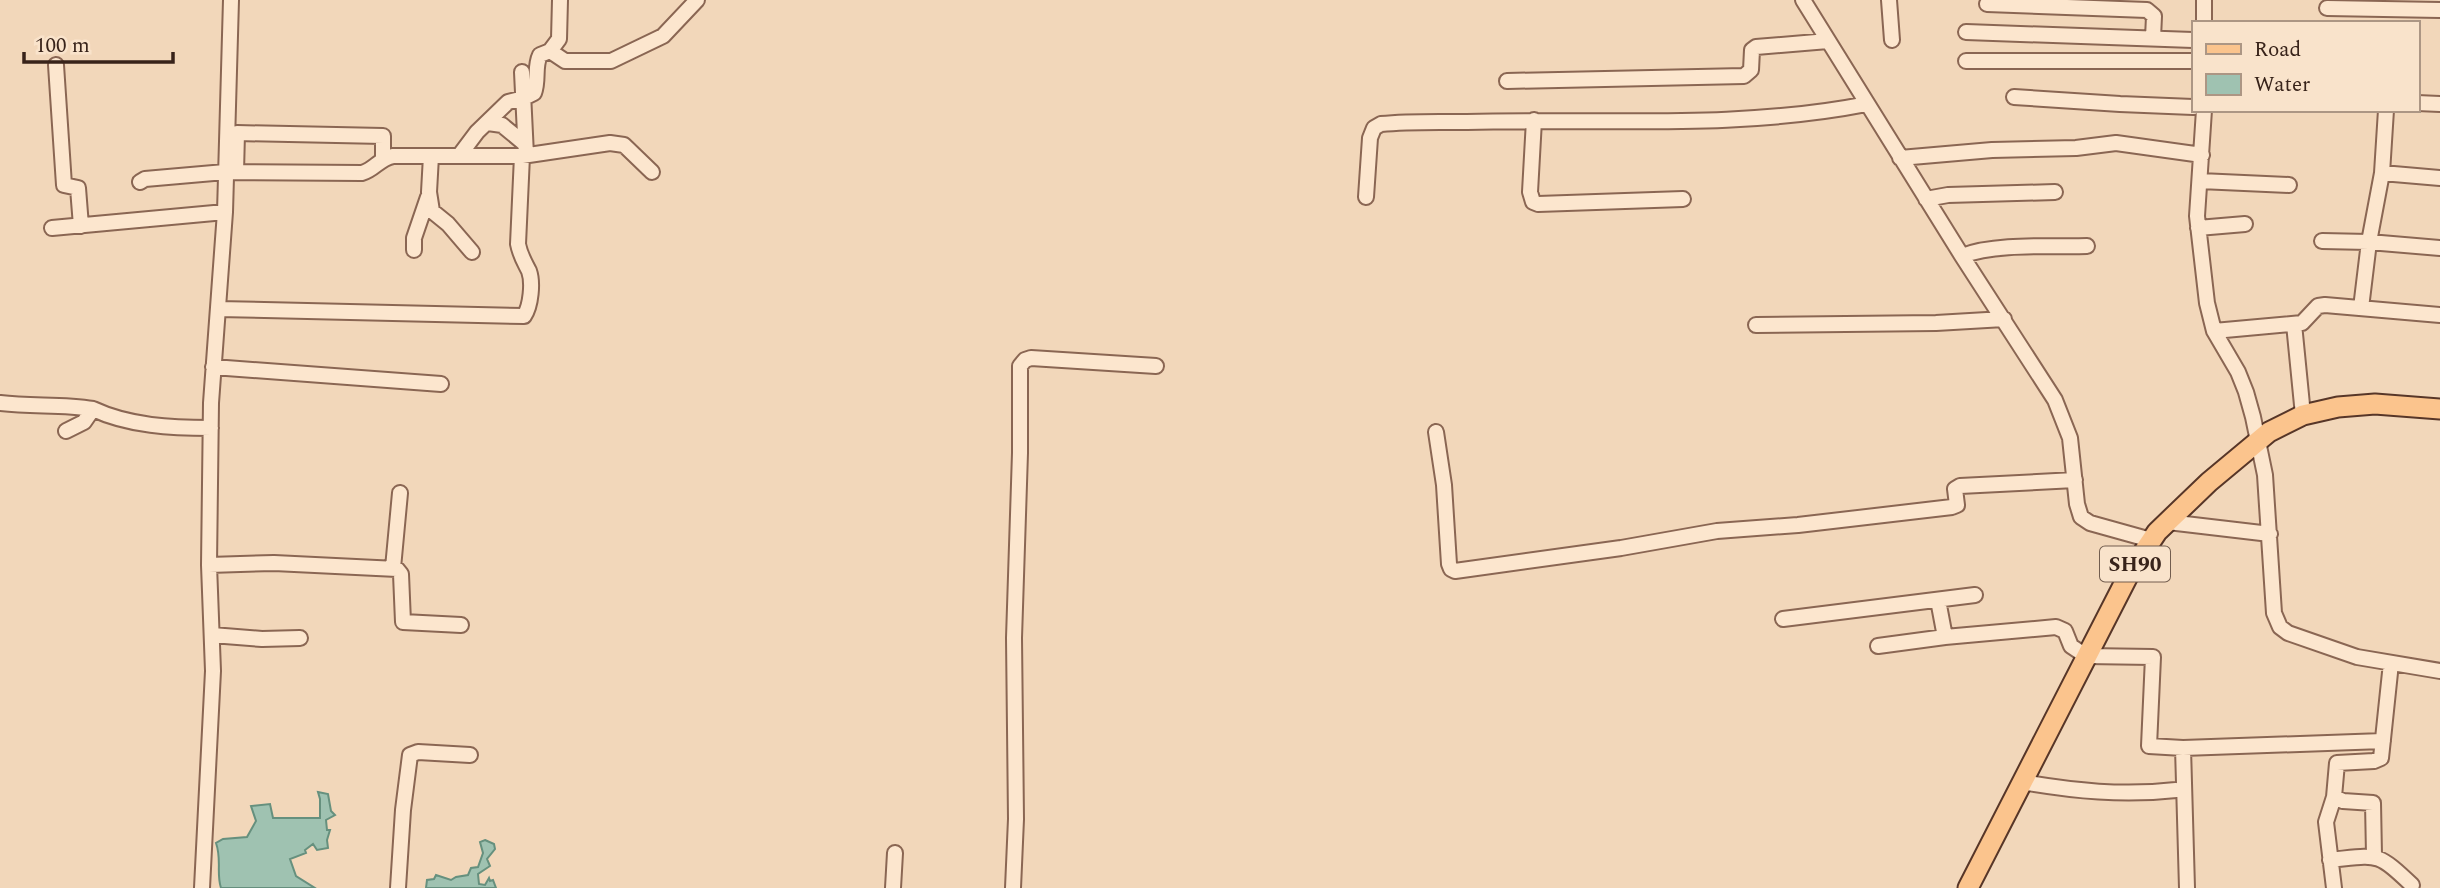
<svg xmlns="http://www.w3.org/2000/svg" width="2440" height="888" viewBox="0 0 2440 888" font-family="Spectral,serif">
	<rect width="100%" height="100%" fill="#f2d7ba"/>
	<path fill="#9fc2b1" stroke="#66907e" stroke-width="2" d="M318,792l10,2 3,17 4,4 -9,5 1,10h3l-3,10 1,8 -11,2 -4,-6 -8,6 1,3 -16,6 6,17 19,12h-94c-5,-15 1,-28 -5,-45l7,-4 24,-2 9,-16 -5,-15 19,-2 3,14h47v-19z
		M485,840l9,4 1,5 -8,10 3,7 -12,8 1,10 6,1 4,-7 1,3 3,-1 3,8h-70l1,-8 7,-1 2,-4 15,5 5,-3 12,-2 3,-7 7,-1 5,-14 -3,-11z"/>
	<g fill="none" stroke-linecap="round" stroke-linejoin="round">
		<defs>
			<path id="minor" d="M560,0l-1,39 -9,12 15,10h46l52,-25 34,-36
				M1803,0l159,256 93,144 15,38 7,66 4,13 9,6 61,17
				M1889,0l3,40
				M2204,0v23
				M1987,4l160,6 7,6 -1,22
				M2327,8l113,2
				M1966,32l227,8
				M1966,61h227
				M56,65l8,120 14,3 3,38
				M522,72l4,83
				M1507,81l237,-5 7,-6 1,-20 4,-3 72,-6
				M2014,97l106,7 73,3
				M2417,103l23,1
				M2204,110l-7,106 10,87 7,28 24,41 8,20 7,25 12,58 9,138 6,14 8,6 69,24 83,14
				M1534,120l-4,72 3,10 5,2 145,-5
				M488,123l14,2 23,19
				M431,156l-2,36 3,19 16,13 24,28
				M459,156l18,-24 31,-30 16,-4 10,-5c5,-13 0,-26 6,-38l10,-4
				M1900,158l92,-8 84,-2 40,-5 86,12
				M236,172l1,-39 146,3v23
				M2382,173l58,5
				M2200,181l89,4
				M140,182l5,-3 80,-7 137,1c12,-3 18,-15 31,-17h129l88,-13 14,2 28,27
				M1366,197l4,-59 4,-10 7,-4c29,-3 58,-2 86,-2 133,-4 268,8 400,-18
				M1926,199l22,-4 107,-3
				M52,228l173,-16
				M2198,228l47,-4
				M2322,241l47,1 71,6
				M414,250v-12l14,-41
				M1962,256c33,-13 89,-9 125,-10
				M2361,308l8,-66 13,-69 4,-63
				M218,309l306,7c7,-10 9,-34 5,-45 -5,-10 -9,-16 -11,-27l4,-88
				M2294,324l9,91
				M1756,325l180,-2 68,-4
				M2214,331l88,-8 16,-17 7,-1 115,10
				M213,367l228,17
				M0,403c31,4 62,1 93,6
				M66,431l18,-9 9,-13c36,17 79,19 118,19
				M1436,432l8,53 5,79 2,5 4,2 166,-23 96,-17 81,-6 154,-18 5,-2 -2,-16 5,-3 115,-6
				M2168,522l102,12
				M209,565l65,-2 123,6 4,5 2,48 58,3
				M393,568l7,-75
				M1938,600l7,37
				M1783,619l192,-24
				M212,635l50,4 38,-1
				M1878,646l67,-9 111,-10 9,4 6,15 15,10 67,1 -4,89 34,2 4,140
				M2183,748l200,-7
				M2022,782c52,9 101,14 154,8
				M2334,797l-8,25 8,66
				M2374,855l-1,-52 -30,-2 -9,-4 3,-34 37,-2 7,-3 10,-95
				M2330,860c48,-5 46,-9 82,25
				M202,888l11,-217 -4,-106 2,-162 14,-191 6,-212
				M398,888l5,-78 7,-55 8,-3 52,3
				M893,888l2,-35
				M1013,888l3,-69 -2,-181 6,-185v-87l5,-6 6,-2 125,8"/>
			<path id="major" d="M1968,888l161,-314 28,-42 52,-50 60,-50 34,-17 35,-8 37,-3 65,5"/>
		</defs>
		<use href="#minor" stroke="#8a6653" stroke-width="18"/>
		<use href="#major" stroke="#573628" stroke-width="23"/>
		<use href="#minor" stroke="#fce6ce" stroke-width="14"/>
		<use href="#major" stroke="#fbc48d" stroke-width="19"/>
	</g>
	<g text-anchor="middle" stroke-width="5" stroke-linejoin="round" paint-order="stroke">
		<rect fill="#f9e3cb" stroke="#725d4f" stroke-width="2" x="2100" y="546.5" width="70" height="35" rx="5"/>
		<g font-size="21" font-weight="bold" fill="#38231a">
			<text x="2135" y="571">SH90</text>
		</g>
	</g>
	<rect x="2192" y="21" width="228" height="91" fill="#f9e3cb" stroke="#ac9684" stroke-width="2"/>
	<rect x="2206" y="44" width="35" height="10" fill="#fbc48d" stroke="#ac9684" stroke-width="2"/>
	<text x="2254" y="56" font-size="21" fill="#38231a">Road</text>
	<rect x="2206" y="74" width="35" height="21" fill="#9fc2b1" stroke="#ac9684" stroke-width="2"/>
	<text x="2254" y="91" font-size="21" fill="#38231a">Water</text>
	<path d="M24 52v10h149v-10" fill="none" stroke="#38231a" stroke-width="3.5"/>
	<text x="35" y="52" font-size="21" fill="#38231a" stroke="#f9e3cb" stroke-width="5" paint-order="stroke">100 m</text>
</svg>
